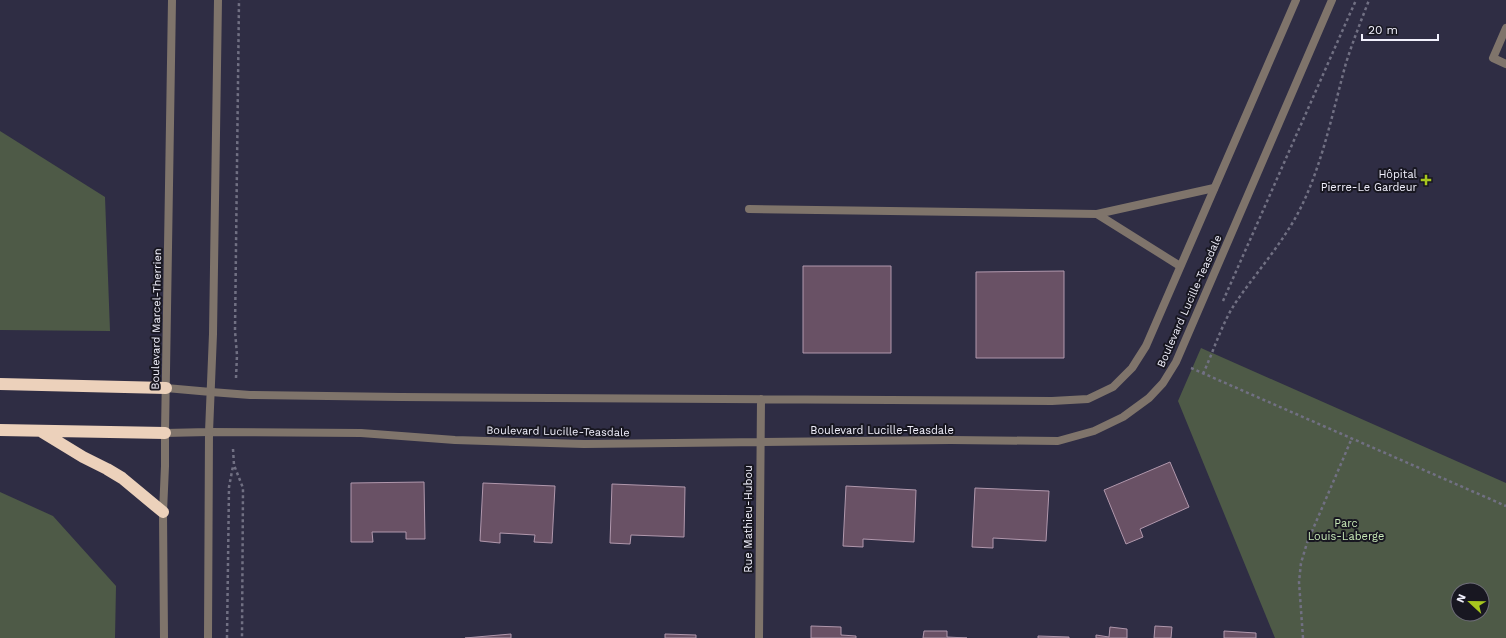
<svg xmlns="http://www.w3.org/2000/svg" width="1506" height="638" viewBox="0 0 1506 638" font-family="'Work Sans',sans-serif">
	<rect width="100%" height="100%" fill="#2f2d44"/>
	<path fill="#4e5a47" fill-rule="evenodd" d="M0,131l105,66 5,134 -110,-1z
		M1201,348l305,135v155h-231l-97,-237zM1458,590h24v24h-24z
		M0,492l53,24 63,70 -1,52h-115z"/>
	<path fill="#695165" stroke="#b198ad" d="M803,266h88v87h-88z
		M1064,271v87h-88v-86z
		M1170,462l19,45 -49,22 3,8 -17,7 -22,-54z
		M424,482l1,57h-19v-7h-34l1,10h-22v-59z
		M483,483l72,3 -3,57 -18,-1 1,-7 -35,-2v10l-20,-2z
		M612,484l73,3 -1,50 -53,-2 -1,9 -20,-1z
		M846,486l70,4 -2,52 -51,-3v8l-20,-1z
		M975,488l74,3 -3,50 -53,-3v10l-21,-1z
		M811,626l30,1v8l15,1v2h-45z
		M1155,626l17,1 -1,11h-17z
		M1110,627l17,2v9h-31v-3l13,2z
		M924,631h23v6l20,1h-44z
		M1224,631l32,2v5h-32z
		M511,634v4h-46z
		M665,634l31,1v3h-31z
		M1038,636l31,1v1h-31z"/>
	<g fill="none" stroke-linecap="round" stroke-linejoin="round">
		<path stroke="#717083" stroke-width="2.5" stroke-dasharray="3 3" stroke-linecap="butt" d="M1223,301l133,-301
			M1191,368l315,138
			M1203,374c11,-24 19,-51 33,-72 20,-29 44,-56 61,-87 25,-47 35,-101 49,-152 7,-22 15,-42 23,-63
			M236,378l1,-23 -2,-24 4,-331
			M233,449l1,16 9,23 -1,150
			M227,638l2,-151 4,-21
			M1303,638l-4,-56 2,-19 6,-20 45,-105"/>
		<path stroke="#7f746b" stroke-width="8" d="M1506,28l-13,30 13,6
			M749,209l348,5
			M1180,266l-83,-52 117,-26"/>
		<path stroke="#7f746b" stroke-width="8" d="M211,392l39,3 151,2 651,4 36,-2 25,-12 19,-19 14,-22 150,-346
			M164,638l-1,-126 2,-46v-33
			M208,638l1,-206 152,1 94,7 129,4 367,-4 107,1 36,-10 29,-14 26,-19 14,-15 13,-21 156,-362
			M759,638l2,-239"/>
		<path stroke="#7f746b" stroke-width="8" d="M172,0l-7,433 44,-1 4,-98 5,-334
			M166,388l45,4"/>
		<path stroke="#ecd1bb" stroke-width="12" d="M0,384l166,4
			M0,430l165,3
			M42,432l41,25 24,12 15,9 41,34"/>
	</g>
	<path fill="#a7c71e" stroke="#181721" stroke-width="1.5" d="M1424 174h4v4h4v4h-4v4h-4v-4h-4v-4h4z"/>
	<g text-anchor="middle" stroke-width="4" stroke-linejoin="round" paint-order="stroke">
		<g font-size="11" fill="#f2f1fd" stroke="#181721" text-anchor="end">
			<text x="1417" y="178">Hôpital<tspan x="1417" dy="13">Pierre-Le Gardeur</tspan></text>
		</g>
		<g font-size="11" fill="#f2f1fd" stroke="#181721">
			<text transform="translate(1189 301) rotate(-66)" y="4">Boulevard Lucille-Teasdale</text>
			<text transform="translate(156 319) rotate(-89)" y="4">Boulevard Marcel-Therrien</text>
			<text x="882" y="434">Boulevard Lucille-Teasdale</text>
			<text transform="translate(558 431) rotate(1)" y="4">Boulevard Lucille-Teasdale</text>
			<text transform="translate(748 519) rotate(-90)" y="4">Rue Mathieu-Hubou</text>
		</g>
		<g font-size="11" fill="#c8e8b7" stroke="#181721">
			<text x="1346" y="527">Parc<tspan x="1346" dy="13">Louis-Laberge</tspan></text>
		</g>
	</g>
	<g transform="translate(1470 602) rotate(292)"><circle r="19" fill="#181721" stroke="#6f6e79"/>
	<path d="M0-3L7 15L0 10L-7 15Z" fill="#a7c71e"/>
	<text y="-6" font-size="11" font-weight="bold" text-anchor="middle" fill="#f2f1fd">N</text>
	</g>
	<path d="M1362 34v6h76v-6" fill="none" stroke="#f2f1fd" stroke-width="2"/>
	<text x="1368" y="34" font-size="12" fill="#f2f1fd" stroke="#181721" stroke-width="3" paint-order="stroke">20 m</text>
</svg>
